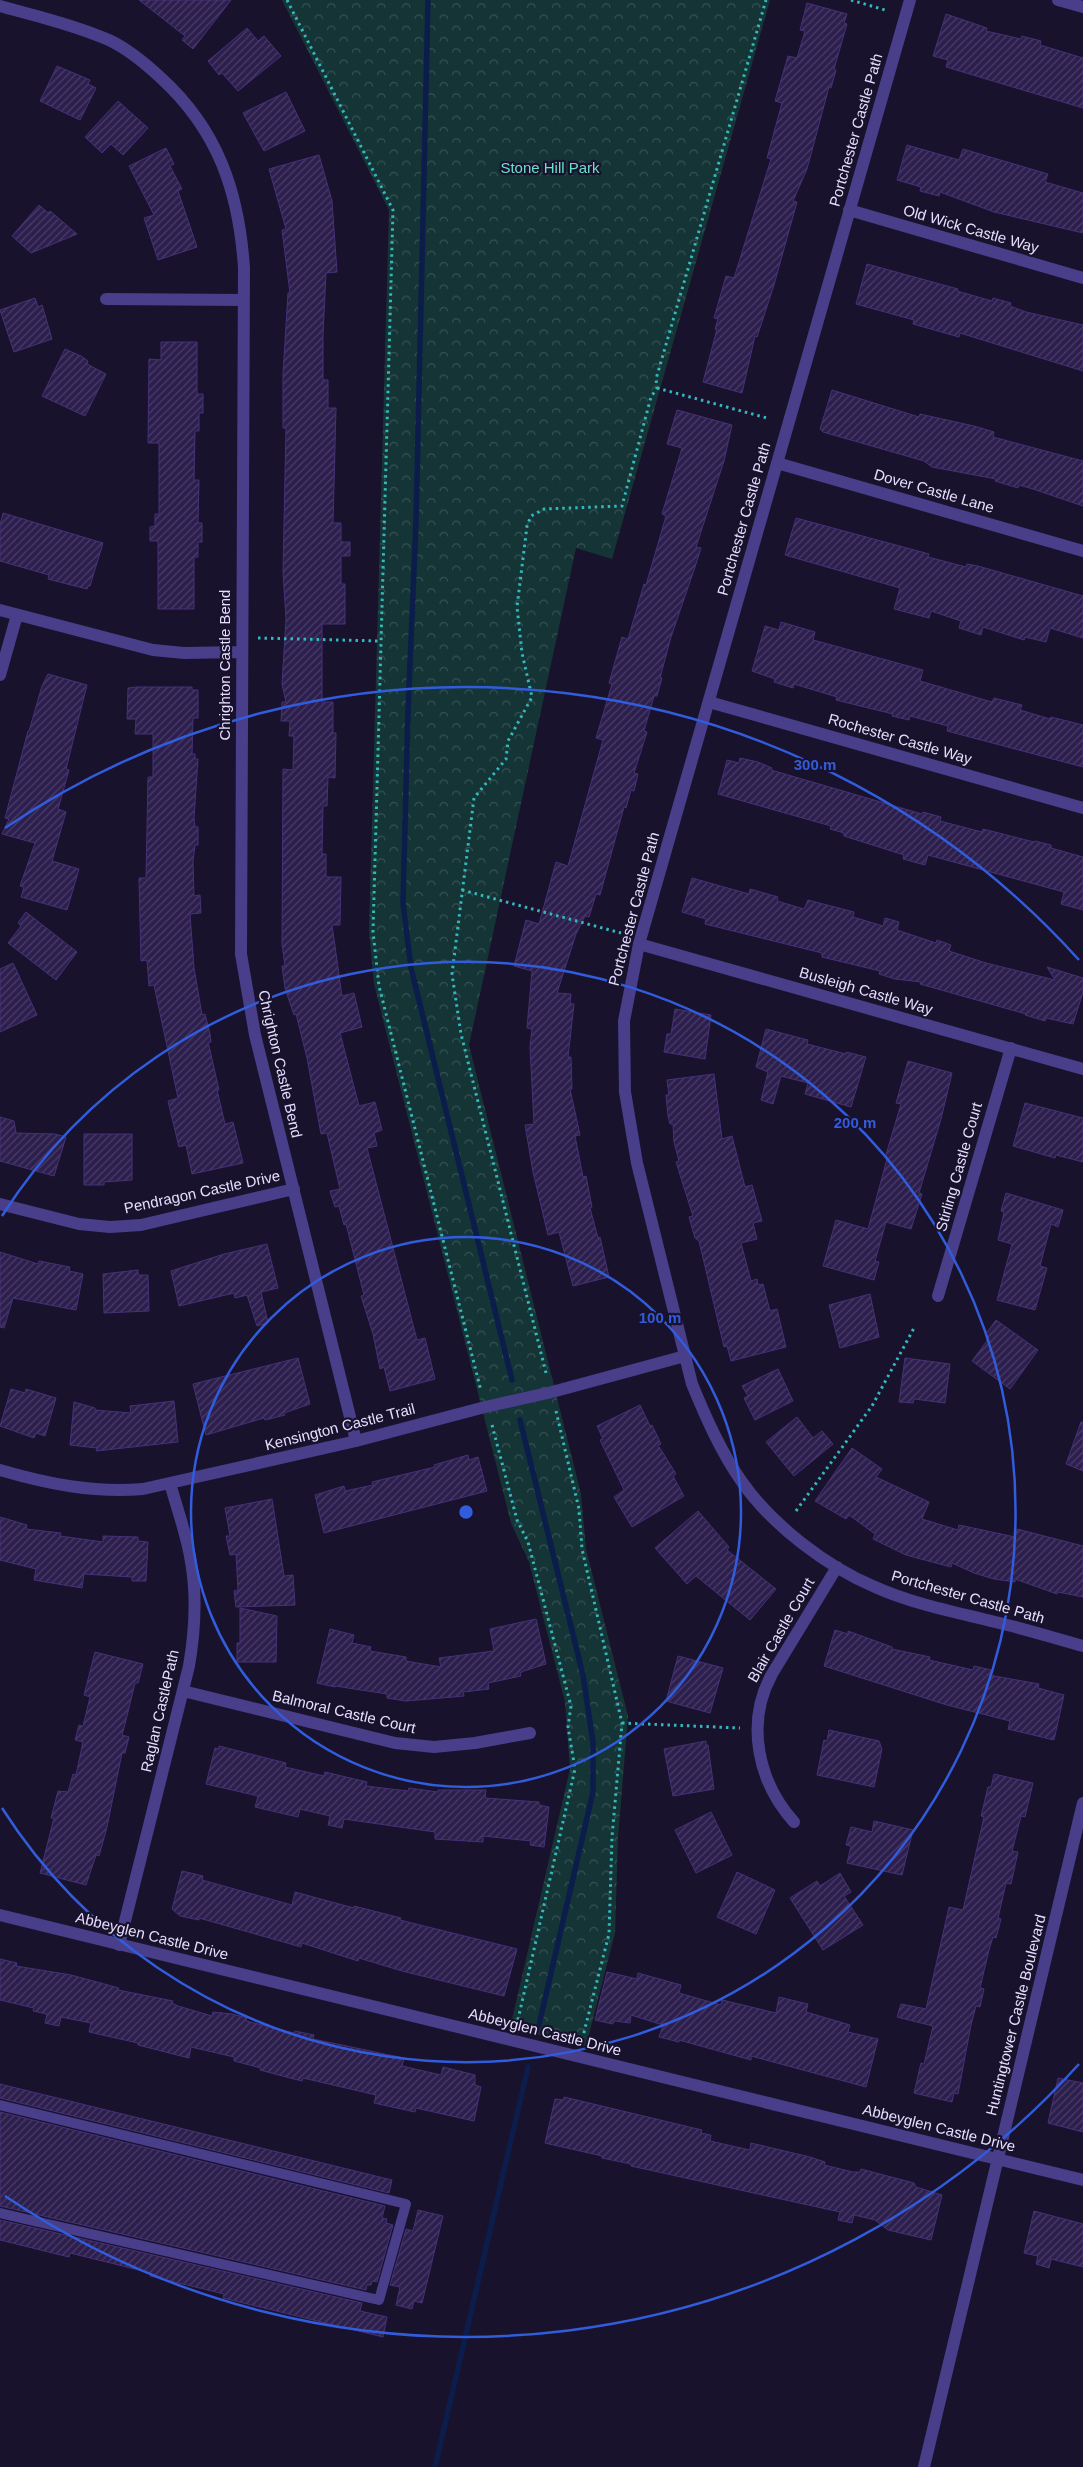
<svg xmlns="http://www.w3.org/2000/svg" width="1083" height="2467" viewBox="0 0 1083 2467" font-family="Helvetica,sans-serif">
	<defs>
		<pattern id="park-crowns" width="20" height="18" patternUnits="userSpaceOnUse" patternTransform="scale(1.25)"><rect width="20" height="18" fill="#153436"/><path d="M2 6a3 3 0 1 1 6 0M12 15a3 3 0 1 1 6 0" fill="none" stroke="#375154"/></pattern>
		<pattern id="building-hatch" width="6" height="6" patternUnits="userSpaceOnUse" patternTransform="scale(1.25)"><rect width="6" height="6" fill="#2c1e4d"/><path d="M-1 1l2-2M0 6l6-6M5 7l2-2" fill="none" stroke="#4a3e68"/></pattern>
	</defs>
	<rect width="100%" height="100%" fill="#19122c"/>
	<path fill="url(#park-crowns)" d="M282,0h488l-158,559 -36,-11 -107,497 112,449 5,55 42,167 -10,122 -3,95 -29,113 -76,-18 60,-259 -5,-67 -36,-140 -18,-39 -137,-539 -5,-53 20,-721z"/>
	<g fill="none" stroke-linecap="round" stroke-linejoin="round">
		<path stroke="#0c1d4b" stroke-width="5.5" d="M428,0l-12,522 -8,189 -5,192 8,65 101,412
			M520,1420l63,255 10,67v50l-54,233
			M435,2467l93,-400"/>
	</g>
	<path fill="url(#building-hatch)" stroke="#463178" d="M139,0h92l-38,49 -11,-9 3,-4z
		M807,3l40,11 -3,9 3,1 -13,45 2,1 -5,18 -2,-1 -22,82 -14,32 4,1 -23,83 -17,52 -2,-1 -13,57 -39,-11 14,-53h-2l3,-10 -4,-1 12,-42 8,2 37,-119 -4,-1 15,-55 -7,-2 13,-45 9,2 8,-27 -5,-1z
		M946,14l41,14 -1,3 35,8 1,-3 19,5 -1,4 43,13v50l-137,-41 2,-7 -15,-4z
		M247,28l11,13 6,-5 17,20 -43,35 -16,-18 -3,2 -11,-14z
		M57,66l33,14 -2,4 8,4 -16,32 -40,-19z
		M286,92l19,39 -41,20 -21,-38z
		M118,101l30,27 -25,27 -12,-11 -9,9 -17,-16z
		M907,145l52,15 4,-11 85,25 -3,8 38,11v40l-89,-21 -54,-20 -1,4 -19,-5 1,-4 -24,-7z
		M166,148l8,16 -4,2 12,23 -4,2 19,56 -39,13 -14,-42 10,-3 -25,-49z
		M319,155l13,46 5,71 -11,1 -3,62v45h5v28h8l-3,115h8v19h9v14h-9v28h4v40h-23v78h11v31h3l-1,45 -7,-1 -1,29h-4l-1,48h4v23h15l-1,48h-8l10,71 12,-3 8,34 -22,6 19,73 16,-4 7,28 -8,3 3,13 -10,2 50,192 8,-2 10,41 -45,12 -6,-24 -4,2 -7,-35 -12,-38 3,-1 -18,-71 -2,1 -5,-19 -4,1 -5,-16 10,-2 -13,-56 -6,1 -14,-76 -11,-44 -2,1 -9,-27 -3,-22h3l-3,-22 1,-175 10,1 1,-34h-5l1,-15h-9l1,-19h4l-4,-18 4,-65 -3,-47 3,-144h-3v-54l5,-81h2l-8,-63 4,-1 -17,-60z
		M39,205l9,8 2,-2 27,23 -46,19 -19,-17z
		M867,264l91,25 -1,2 35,10 1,-3 18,5 -1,3 16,6 57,13v46l-123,-38 -1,4 -46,-13 1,-4 -58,-16z
		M35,298l3,9 4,-2 10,34 -38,13 -14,-42z
		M161,342h36v52h6v19h-4v18h-4l-1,49h5l-1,43h4v19h-4v15h-4v52h-36v-68h-8v-14l5,-1v-12h4v-71h-11l1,-84 12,1z
		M65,349l16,7 7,5 -1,3 19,10 -21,42 -43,-20z
		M832,390l87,27 1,-3 54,12 20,6 -1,5 90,24v45l-50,-17 -14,-4 -1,3 -23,-7 1,-2 -64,-12 -8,-6 -101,-29 -3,-3z
		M677,410l55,15 -8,36 -28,86 5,1 -5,16 -25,73 -11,41h2l-5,18h-3l-10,35 3,1 -13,41 4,1 -4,17 -3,-1 -5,18 -2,-1 -24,88 -4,-1 -7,23 -4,-1 -9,18 -19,59 14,1 -1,10h4l-6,53h3l1,32h-2l10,46 -5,1 8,41 3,-1 6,31 -2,1 8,30 2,-1 9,40 -36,9 -14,-54 -11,3 -15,-63 -8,-47 9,-1 -4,-77 2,-18 -5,-1 5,-57 -18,-5 12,-46 13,4 17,-62 12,4 35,-126 -7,-2 16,-54 -3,-1 13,-46 6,2 16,-55 2,1 20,-69 -4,-2 20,-66 -15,-4z
		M3,513l100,30 -13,43h-2l-1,3 -20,-5 -19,-5 1,-4 -49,-14v-36z
		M796,518l133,36 -1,3 38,10 1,-3 11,2 105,30v42l-33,-10 -4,14 -21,-5 -1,3 -41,-13 -2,8 -22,-7 2,-7 -30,-10 -2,7 -35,-9 6,-21 -115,-33z
		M781,622l34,10 -2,8 110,30 -3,11 72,21 2,-4 28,7 -2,5 30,9 1,-2 32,8v42l-136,-36 1,-5 -38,-10 -1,4 -17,-4 1,-2 -57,-14 1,-3 -43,-13 -1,4 -19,-6 1,-3 -23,-8 13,-45 14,4z
		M48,674l39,11 -21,84 3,1 -11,39 8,3 -14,49 27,8 -12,41 -46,-13 3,-10 -4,-1 15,-43 -33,-9 7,-15 -4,-1 23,-87h1l13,-45z
		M136,687h56v3h6v28h-5l-1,36h3v5h3l-4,59 1,9h3v18h-3l-2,17 1,34 6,-1 1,18 -11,1 4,54 8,47 3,-1 5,20 1,8 -3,1 1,3 10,44h-2l8,34 8,-2 10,41 -51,11 -6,-29 -7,2 -11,-46 10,-3 -24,-113 -5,1 -2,-26 -6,1 -2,-83h7l2,-101h5v-43h-18l1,-15h-9l1,-31z
		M740,758l18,4 14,6 -1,2 151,44 1,-2 18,5 -1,4 42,11 1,-3 51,13 1,-1 16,4v3l32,9v53l-22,-6 3,-12 -136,-37 -3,10 -22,-6 1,-4 -60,-19v-3l-14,-4 1,-3 -113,-32 9,-34 12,3z
		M692,878l57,16 1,-5 28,8 -1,4 27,8 4,-9 46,12 -1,5 30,9 2,-8 14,4 -2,8 39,13 1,-3 14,5 -2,6 37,12 69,17 -8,-13 36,11v14l-10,32 -27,-6 -1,3 -20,-6 1,-1 -106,-30 1,-2 -26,-3 -16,-5 1,-3 -58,-14v-4l-117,-29 1,-5 -24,-7z
		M26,912l51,40 -21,28 -48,-37 13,-17 -3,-3z
		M13,963l24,52 -37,17v-63z
		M675,1009l36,6 -6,44 -41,-7 3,-18h4z
		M766,1029l42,11 -1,4 39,10v-2l20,5 -15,50 -46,-13 3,-11 -27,-7 -8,28 -12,-4 7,-28 -12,-5z
		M908,1061l44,12 -11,46 -22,74 3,1 -11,35 -25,-7 -11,39 4,1 -5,18 -51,-14 13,-46 32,9 19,-70 -2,-1 16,-54 -5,-1z
		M714,1074l8,65 10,-3 13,51 7,-2 10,36 -9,2 4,16 -16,4 10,38 6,-2 1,6 5,-1 7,27 7,-2 9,38 -55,14 -4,-15 -3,1 -25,-106 -4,-3 -6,-21 4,-1 -17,-54 3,-1 -5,-19 -1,-18h-3l-2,-8 -2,-21h3l-2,-15z
		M1025,1103l58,15v44l-27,-7 -1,3 -42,-12z
		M0,1117l14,4 2,12 39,1 11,3 -12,39 -54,-15z
		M84,1134h48v46l-28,2v3h-20z
		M1006,1193l57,17 -5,17 -7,-3 -11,42 7,2 -12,42 -38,-10 15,-56 -14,-4 6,-28 -3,-1z
		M267,1244l11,44 -17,4 7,31 -11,3 -10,-31 -12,3 -1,-5 -55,13 -8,-35 53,-17z
		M0,1252l38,12 1,-3 31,6 -1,4 14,3 -7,36 -63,-12 -9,30 -4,-1z
		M138,1270v5h10l1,36 -45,2 -1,-39z
		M870,1294l9,43 -39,11 -11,-43z
		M996,1320l42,30 -28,39 -38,-28 17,-23 -4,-3z
		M298,1358l12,46 -26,9 1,2 -20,5 -1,-2 -58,17 -13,-51z
		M905,1358l45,6 -5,39 -31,-4 -1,4 -14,-1z
		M778,1369l15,32 -38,19 -11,-22 4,-2 -6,-10z
		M11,1389l14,4 1,-4 30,9 -11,38 -9,-3 -2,5 -34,-12z
		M174,1401l4,41 -82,9 1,-3 -27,-3 4,-43 21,6v2l36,3 -1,-7z
		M640,1405l10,21 2,-1 9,19 -3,1 18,29 -3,2 11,20 -52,31 -18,-30 10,-7 -24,-50 3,-1 -6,-13z
		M797,1417l16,21 9,-7 11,13 -39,32 -28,-34z
		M1081,1422h2v49l-17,-7z
		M852,1448l30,21 -6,8 53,25 -7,17 36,11 1,-5 56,12 2,-8 66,17v51l-25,-5 -1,2 -42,-15v3l-21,-3 -20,-6 -22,-10 -1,4 -45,-12 -33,-16 2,-5 -26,-19 -3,4 -31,-18z
		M468,1455l1,5 9,-3 9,34 -163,42 -9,-38 29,-9 1,5 28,-6 -1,-3 63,-15 -1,-2z
		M272,1499l12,77 9,-1 2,30 -59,2 -2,-16 4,-1 -2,-36 -6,1 -4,-19h4l-5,-28z
		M698,1511l31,36 -2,3 49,39 -26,31 -54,-44 -9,8 -32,-36z
		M0,1517l27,8 -1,4 35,4 -1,3 43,6v-6l35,1v4l10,1 -2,39h-14v-4l-48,-3 -2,14 -48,-8 2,-11 -36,-9z
		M240,1608l37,8 -1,46h-39v-19h3z
		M536,1619l10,45 -22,7 -4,2 1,3 -33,7 1,6 -26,3 1,4 -58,5 -19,-3v-4l-52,-8v1l-18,-4 13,-54 24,6 -2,8 19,4 -1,4 36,6v4l35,6 -2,-9 55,-7 -4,-22z
		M835,1630l13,4v-3l44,16v2l38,8 -1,3 44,10 1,-4 17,4 -2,5 50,9 -1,4 26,7 -10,45 -46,-11 2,-8 -63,-16 -123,-39z
		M95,1652l48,12 -5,19h-3l-10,41 -3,11 7,2 -4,16h-3l-15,74 -8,29 -3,-1 -10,30 -46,-12 14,-55h-3l7,-27 10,1 5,-18 3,1 7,-33 -8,-2 4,-15 4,1 7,-29 -6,-2z
		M678,1656l45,12 -13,45 -44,-12z
		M829,1730l50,11 3,8 -8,38 -57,-12 7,-35 3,1z
		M706,1741v4h2l6,44 -41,7 -9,-47z
		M219,1746l67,17 -1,4 39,9 1,-4 42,10 -1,4 42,5 1,-3 29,4v-2h48l-1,8 54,4v3l10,2 -5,40 -14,-2 1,-4 -48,-5v6l-48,-3v-7l-91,-13 -2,9 -14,-3 2,-9 -30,-7 -2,8 -43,-10 3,-11 -52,-12 9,-36 4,1z
		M994,1774l39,9 -8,34 -4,-1 -9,35 6,1 -7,32 -5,-1 -8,35 3,1 -5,19 -3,-1 -4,13 -9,38 4,1 -4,18 -4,-1 -5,19 -13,69 -4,-1 -2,9 -38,-9 7,-30 3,1 9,-38 -36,-9 4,-13 25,5 23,-102 14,3 21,-93 -3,-1 7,-29h3z
		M711,1812l21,43 -36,18 -21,-43z
		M874,1821l39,9 -11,45 -55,-12 4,-17 -5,-1 5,-18 21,5z
		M182,1871l21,5 -1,4 90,25 3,-13 59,16v-2l47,12 -1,2 117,29 -13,47 -102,-25 -43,-13 -1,3 -56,-18 -1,4 -102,-29v2l-19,-4 -8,-7z
		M737,1872l38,18 -19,44 -39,-17z
		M840,1873l11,19 -7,4 19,29 -40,25 -33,-52 27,-17 3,5z
		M0,1959l17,4 -1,3 55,9 48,13 -1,2 55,11 -1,2 6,3 34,10 1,-4 19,2 15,4 -1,3 48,12 1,-2 19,4 -1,4 91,19 -2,8 39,9 2,-8 32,8v10l6,2 -7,34 -58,-13 -1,4 -41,-9 2,-8 -73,-17 -1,3 -12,-3 -30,-8 1,-2 -27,-7v-4l-43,-10 -2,11 -51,-13v-2l-49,-11 2,-9 -30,-6 -2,9 -14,-3 2,-9 -14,-3 1,-3 -34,-8z
		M607,1972l30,7 1,-6 43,12 -2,8 42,12 1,-5 54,13 3,-16 29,7 -2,8 44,13 -2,7 30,7 -12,48 -115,-31v4l-72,-20v2l-20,-5 4,-12 -32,-10 -1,8 -16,-2 -1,3 -18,-4z
		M1058,2078l25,5v49l-35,-9z
		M0,2084l392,96 -3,13 -389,-95z
		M564,2097l138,33 -1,3 10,2 -1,6 40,9 1,-7 59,14 15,5 -1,3 29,7h7l1,-3 53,14 2,4 26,8 -11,45 -43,-10 -13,-10 -21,-5 -2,8 -14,-3 2,-8 -209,-46v-2l-29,-6v-2l-57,-13 10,-44 9,1z
		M0,2112l385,94 -3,12 5,1 -1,4 7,2 -16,57 -5,-1 -1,4h-4l-1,5 -366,-84z
		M418,2210l25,6 -21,87 -8,-2 -2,8 -16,-4 4,-18 -10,-2 16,-56 7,2z
		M1034,2211l49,13v43l-32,-8 -2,9 -13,-4 2,-8 -14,-3z
		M0,2220l362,83 -2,8 27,6 -4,20 -160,-39 1,-4 -74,-18 1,-3 -81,-20 -1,4 -69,-17z"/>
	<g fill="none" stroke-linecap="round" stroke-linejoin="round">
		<path stroke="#33b8bd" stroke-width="3" stroke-dasharray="2.5 4" stroke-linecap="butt" d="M287,0l106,210 -20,722 6,54 102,405
			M851,0l34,10
			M657,388l110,30
			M258,638l122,3
			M462,890l159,43
			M546,1373l-85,-339 -9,-60 22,-176 32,-39 2,-18 24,-44 -10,-44 -5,-46 10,-81 4,-10 13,-7 78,-3 29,-109 6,-9 -1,-9 110,-379
			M556,1411l23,98 3,40 40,174 -10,114 -3,97 -27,106
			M492,1425l25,95 11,22 43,164 -3,21 7,42 -58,255
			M796,1511l76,-105 42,-78
			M622,1723l118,5"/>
		<path stroke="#483e8a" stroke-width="10" d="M0,2105l406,99 -27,96 -379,-87"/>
		<path stroke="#483e8a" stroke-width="12" d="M910,0l-271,944 -15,77 1,71 12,71 55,221c14,34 29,68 50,98 30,43 85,85 133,105 38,17 80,25 120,35 30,7 59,16 88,24
			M1058,0l25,7
			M0,6c36,10 74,19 109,34 19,9 37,24 52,38 57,52 78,114 83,190l-3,686 14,81 101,406
			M849,210l234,68
			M106,299l138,1
			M777,463l306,88
			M0,610l153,40 31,3 58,-1
			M0,675l17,-60
			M709,702l374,106
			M639,944l444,125
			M0,1204l79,20 31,3 31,-2 153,-36
			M938,1296l73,-248
			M0,1470c48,14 93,23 143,19l213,-48 129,-34 67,-15 133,-36
			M183,1691l212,52 39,4 41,-4 55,-10
			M794,1822c-36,-40 -49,-99 -22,-148l65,-107
			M0,1915l1083,265
			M119,1945l70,-279c6,-35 8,-70 2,-104 -4,-27 -14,-53 -21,-79
			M924,2467l159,-664"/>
	</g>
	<g fill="none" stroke="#315cdc" stroke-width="2.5">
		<circle cx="466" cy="1512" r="275"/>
		<path d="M2 1216A550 550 0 1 1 2 1808"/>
		<path d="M1079 2064A825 825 0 0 1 5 2196M5 828A825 825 0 0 1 1079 960"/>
	</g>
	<g text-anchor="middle" stroke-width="4.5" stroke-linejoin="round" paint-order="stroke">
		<g font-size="15" fill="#e5defe" stroke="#19122c">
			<text transform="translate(856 130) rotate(-74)" y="5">Portchester Castle Path</text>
			<text transform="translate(971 229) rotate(16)" y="5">Old Wick Castle Way</text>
			<text transform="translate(934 491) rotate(16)" y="5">Dover Castle Lane</text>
			<text transform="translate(744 519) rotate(-74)" y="5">Portchester Castle Path</text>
			<text transform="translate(225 665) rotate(-90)" y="5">Chrighton Castle Bend</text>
			<text transform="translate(900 739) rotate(16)" y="5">Rochester Castle Way</text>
			<text transform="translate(634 909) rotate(-75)" y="5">Portchester Castle Path</text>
			<text transform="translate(866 991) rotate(16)" y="5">Busleigh Castle Way</text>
			<text transform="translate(280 1064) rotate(77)" y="5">Chrighton Castle Bend</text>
			<text transform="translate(959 1167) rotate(-74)" y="5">Stirling Castle Court</text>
			<text transform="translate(202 1192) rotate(-12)" y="5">Pendragon Castle Drive</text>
			<text transform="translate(340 1427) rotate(-14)" y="5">Kensington Castle Trail</text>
			<text transform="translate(968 1597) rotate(16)" y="5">Portchester Castle Path</text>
			<text transform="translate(781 1630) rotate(-60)" y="5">Blair Castle Court</text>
			<text transform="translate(160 1711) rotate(-77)" y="5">Raglan CastlePath</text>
			<text transform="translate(344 1712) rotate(13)" y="5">Balmoral Castle Court</text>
			<text transform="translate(152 1936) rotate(14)" y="5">Abbeyglen Castle Drive</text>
			<text transform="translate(1016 2015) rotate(-76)" y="5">Huntingtower Castle Boulevard</text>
			<text transform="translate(545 2032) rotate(14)" y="5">Abbeyglen Castle Drive</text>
			<text transform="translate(939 2128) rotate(14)" y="5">Abbeyglen Castle Drive</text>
		</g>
		<g font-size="15" fill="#69e0ce" stroke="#19122c">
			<text x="550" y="173">Stone Hill Park</text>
		</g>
	</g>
	<circle cx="466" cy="1512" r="8" fill="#315cdc" stroke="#19122c" stroke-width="2.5"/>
	<g font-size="15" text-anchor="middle" font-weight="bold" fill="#315cdc" stroke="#19122c" stroke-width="4.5" stroke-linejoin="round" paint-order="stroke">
		<text x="815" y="770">300 m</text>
		<text x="855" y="1128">200 m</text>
		<text x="660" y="1323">100 m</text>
	</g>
</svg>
